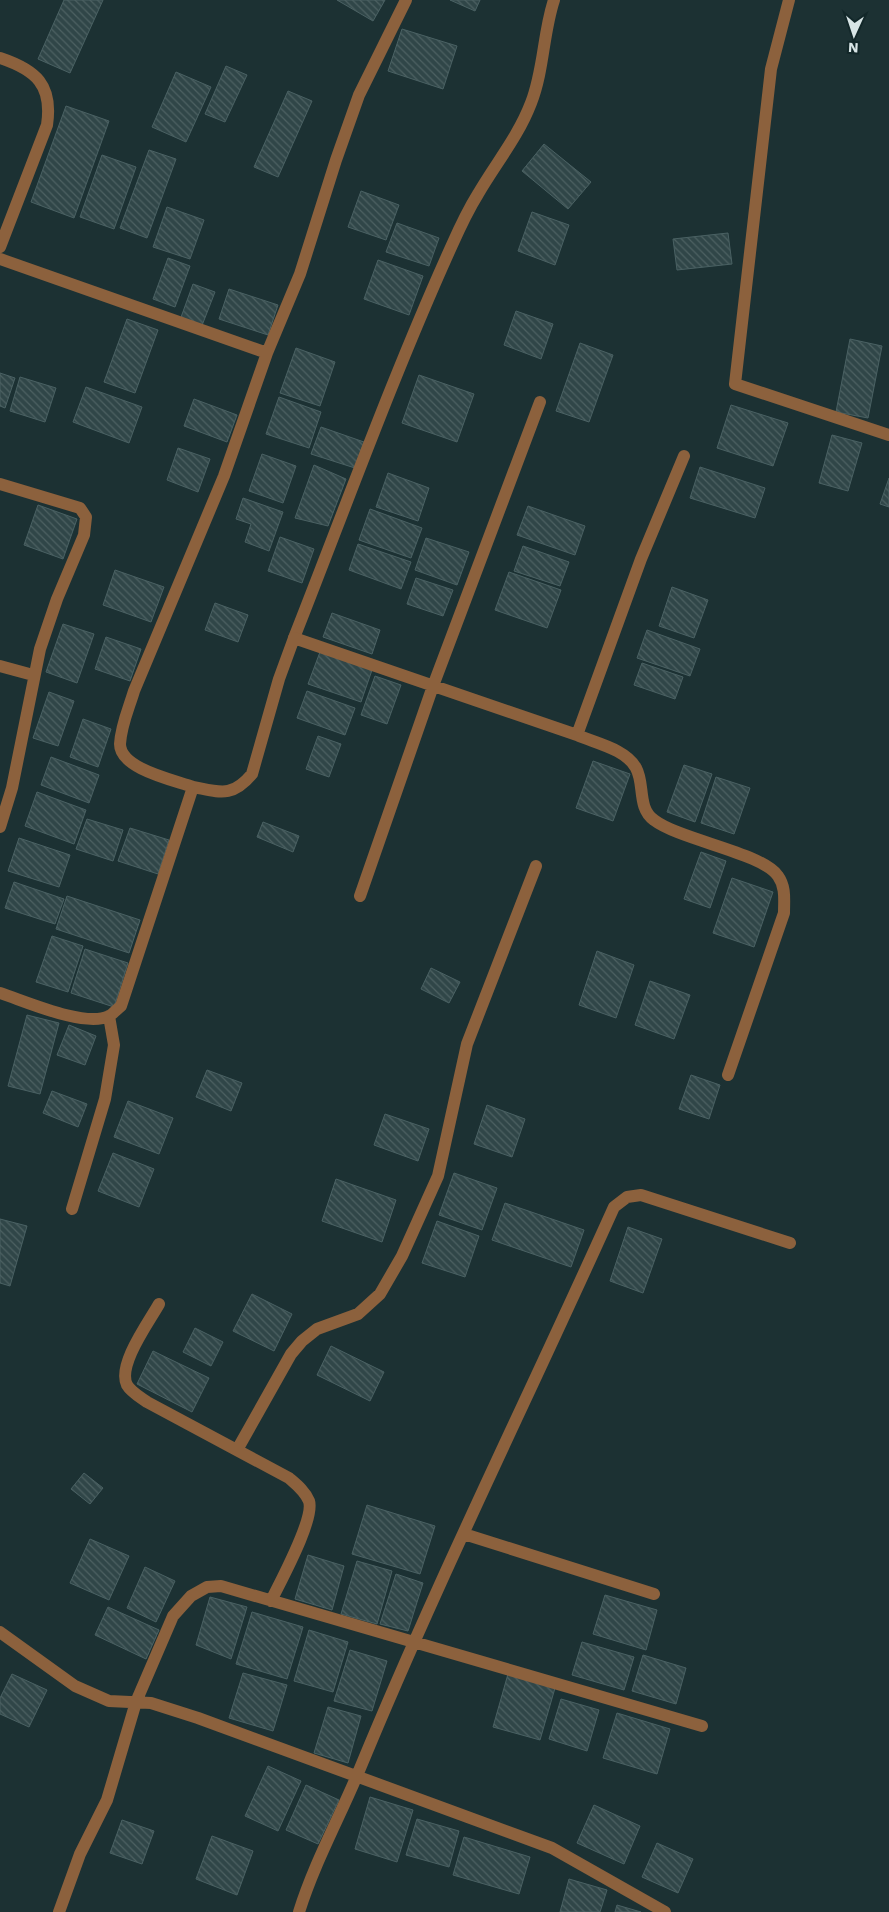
<svg xmlns="http://www.w3.org/2000/svg" width="889" height="1912" viewBox="0 0 889 1912" font-family="'Work Sans',sans-serif">
	<defs>
		<pattern id="building-back-hatch" width="6" height="6" patternUnits="userSpaceOnUse" patternTransform="scale(1.25)"><rect width="6" height="6" fill="#304648"/><path d="M-1 5l2 2M0 0l6 6M5-1l2 2" fill="none" stroke="#4d6162"/></pattern>
	</defs>
	<rect width="100%" height="100%" fill="#1c3133"/>
	<path fill="url(#building-back-hatch)" stroke="#4a6163" d="M64,0h39l-33,73 -32,-14z
		M337,0h48l-12,21z
		M450,0h30l-5,11z
		M402,29l55,17 -14,43 -55,-18z
		M226,66l21,9 -22,47 -20,-8z
		M176,72l35,15 -25,55 -34,-15z
		M288,91l24,10 -34,76 -24,-10z
		M66,106l43,15 -35,97 -43,-16z
		M544,144l47,38 -23,27 -46,-38z
		M149,150l27,9 -29,79 -27,-10z
		M102,155l34,12 -22,62 -34,-12z
		M361,191l38,14 -13,35 -38,-13z
		M167,207l37,13 -14,39 -37,-12z
		M532,212l37,13 -14,40 -37,-14z
		M397,223l42,15 -10,28 -43,-14z
		M728,233l4,31 -55,6 -4,-31z
		M168,258l22,8 -15,41 -22,-8z
		M378,260l45,16 -14,39 -45,-16z
		M193,284l22,8 -14,36 -21,-8z
		M229,289l49,16 -10,30 -49,-16z
		M516,311l37,13 -12,35 -37,-14z
		M127,319l31,11 -23,63 -31,-11z
		M850,339l32,7 -14,72 -32,-6z
		M580,343l33,12 -24,67 -33,-11z
		M296,348l39,14 -15,44 -40,-13z
		M0,373l15,5 -10,30 -5,-2z
		M419,375l55,19 -17,48 -55,-19z
		M20,377l36,11 -11,34 -35,-11z
		M86,387l56,20 -13,36 -56,-21z
		M279,397l42,15 -12,36 -43,-14z
		M194,399l43,16 -10,27 -43,-16z
		M731,405l57,18 -15,43 -56,-18z
		M321,427l43,15 -9,26 -44,-14z
		M832,435l30,8 -14,48 -29,-8z
		M178,448l32,11 -12,33 -31,-12z
		M262,454l34,12 -13,37 -34,-12z
		M314,465l32,14 -18,47 -33,-8z
		M700,467l65,21 -10,30 -65,-20z
		M388,473l41,15 -11,33 -42,-14z
		M889,478v29l-9,-3z
		M243,498l40,14 -14,39 -24,-9 6,-18 -15,-5z
		M38,505l39,14 -14,40 -39,-14z
		M528,506l57,20 -10,29 -58,-20z
		M370,509l52,19 -11,30 -52,-18z
		M280,537l34,12 -12,34 -34,-12z
		M426,538l43,14 -12,33 -42,-15z
		M358,544l53,18 -10,27 -52,-19z
		M523,546l46,16 -9,24 -46,-15z
		M115,570l49,17 -13,35 -48,-17z
		M509,572l52,18 -14,38 -52,-18z
		M416,578l37,12 -10,26 -36,-12z
		M672,587l36,13 -14,38 -35,-12z
		M215,603l33,12 -10,27 -33,-12z
		M332,613l48,17 -8,24 -49,-17z
		M63,624l31,10 -17,49 -31,-11z
		M647,630l53,19 -10,27 -53,-18z
		M106,637l35,12 -11,32 -35,-12z
		M320,652l52,18 -11,32 -53,-18z
		M642,663l41,14 -8,22 -41,-14z
		M375,676l26,9 -14,39 -26,-9z
		M307,691l48,17 -10,27 -48,-17z
		M49,692l25,9 -16,45 -25,-8z
		M83,719l28,10 -13,38 -28,-10z
		M318,736l23,8 -12,33 -23,-8z
		M51,757l48,18 -10,28 -48,-18z
		M593,761l37,13 -17,47 -37,-13z
		M684,765l28,9 -17,48 -28,-10z
		M716,777l34,11 -16,46 -33,-11z
		M37,792l49,18 -12,34 -49,-18z
		M87,819l36,11 -10,31 -37,-12z
		M263,822l36,14 -6,16 -36,-15z
		M130,828l39,12 -11,34 -40,-13z
		M19,838l51,17 -11,32 -51,-16z
		M701,852l25,9 -16,47 -26,-9z
		M732,878l41,14 -19,55 -41,-14z
		M14,882l50,17 -9,25 -50,-16z
		M67,896l73,24 -11,33 -73,-24z
		M52,936l31,10 -15,46 -32,-10z
		M85,949l43,14 -14,44 -43,-14z
		M597,951l37,14 -18,53 -37,-13z
		M431,968l29,14 -11,21 -28,-14z
		M650,981l40,14 -16,44 -39,-14z
		M27,1015l32,8 -19,71 -32,-8z
		M69,1025l27,11 -11,29 -28,-10z
		M207,1070l35,13 -11,28 -35,-14z
		M691,1075l29,10 -11,34 -30,-10z
		M52,1091l35,13 -9,23 -35,-14z
		M128,1101l45,17 -14,36 -45,-17z
		M487,1105l38,14 -13,38 -38,-13z
		M385,1114l44,15 -11,32 -44,-16z
		M113,1153l41,16 -15,38 -41,-16z
		M454,1173l43,15 -15,42 -43,-15z
		M336,1179l60,21 -14,42 -60,-21z
		M505,1203l79,27 -13,37 -79,-27z
		M0,1219l27,7 -17,60 -10,-3z
		M437,1221l42,15 -14,41 -43,-14z
		M628,1227l34,12 -19,54 -33,-12z
		M252,1294l40,20 -18,37 -41,-20z
		M195,1328l28,14 -12,24 -28,-14z
		M331,1346l53,26 -14,29 -53,-26z
		M153,1351l56,27 -17,34 -55,-28z
		M84,1473l19,15 -13,16 -19,-15z
		M367,1505l68,21 -15,48 -68,-20z
		M90,1539l39,17 -20,44 -39,-17z
		M308,1555l36,11 -12,44 -37,-11z
		M357,1561l35,10 -15,53 -36,-10z
		M145,1567l30,14 -19,41 -29,-14z
		M396,1574l27,9 -15,48 -28,-7z
		M605,1595l52,15 -11,40 -53,-16z
		M210,1597l37,10 -16,52 -35,-14z
		M108,1607l51,23 -13,29 -51,-24z
		M252,1612l51,15 -16,52 -51,-15z
		M309,1630l39,12 -15,50 -39,-11z
		M582,1642l52,15 -10,33 -52,-15z
		M350,1650l37,11 -15,50 -38,-10z
		M643,1655l43,13 -10,36 -44,-13z
		M243,1673l44,12 -14,46 -44,-13z
		M12,1674l35,16 -18,37 -29,-13v-16z
		M508,1674l47,14 -15,52 -47,-13z
		M561,1699l38,11 -12,41 -38,-12z
		M328,1707l33,9 -13,47 -34,-10z
		M617,1713l53,16 -13,45 -54,-16z
		M268,1766l33,15 -23,50 -33,-15z
		M306,1785l33,15 -21,44 -32,-14z
		M370,1797l43,13 -16,52 -42,-13z
		M594,1805l46,21 -16,38 -47,-21z
		M417,1819l42,12 -10,36 -43,-12z
		M122,1820l32,11 -12,33 -32,-11z
		M212,1836l41,15 -16,44 -41,-16z
		M464,1837l66,20 -11,37 -66,-19z
		M657,1843l36,16 -15,34 -36,-16z
		M569,1879l38,11 -7,22h-40z
		M617,1905l24,7h-26z"/>
	<g fill="none" stroke-linecap="round" stroke-linejoin="round">
		<path stroke="#8c613d" stroke-width="12" d="M294,638c52,-132 100,-265 158,-393 8,-18 16,-35 26,-51 18,-31 40,-57 53,-91 13,-33 12,-70 23,-103"/>
		<path stroke="#8c613d" stroke-width="12" d="M789,0l-18,69 -36,315 154,51
			M0,58c36,12 53,27 47,67l-47,122
			M0,259l267,94
			M0,484l80,24 6,9 -2,18 -27,64 -17,50 -28,139 -12,39
			M0,666l33,9
			M577,735l64,-176 43,-103
			M193,787c27,5 39,11 59,-13l27,-95 15,-41 283,97c18,8 49,14 59,33 9,16 1,40 18,52 26,20 109,33 124,56 8,11 6,24 6,37l-56,162
			M360,896l73,-210 107,-284
			M0,993c25,8 85,35 109,23 4,-2 8,-7 12,-10l72,-219c-19,-7 -73,-18 -73,-43 1,-19 9,-36 14,-53l90,-215 43,-123 33,-79 36,-114 23,-65 47,-95
			M72,1209l33,-110 9,-54 -5,-29
			M159,1304c-10,18 -42,61 -32,81 4,7 13,12 20,17l142,76c7,6 16,13 20,23 6,18 -29,81 -38,100
			M237,1450l54,-96 11,-13 15,-12 41,-15 22,-20 22,-38 36,-80 29,-132 69,-178
			M464,1534l190,60
			M0,1632l75,54 34,15 42,2 47,15 354,130 113,64
			M59,1912l21,-58 27,-54 29,-98 37,-86 18,-20 16,-9 14,-1 481,140
			M299,1912c16,-51 42,-97 62,-146 78,-189 169,-372 253,-559l13,-10 14,-2 149,48"/>
	</g>
	<g transform="translate(854 35) rotate(183)" stroke="#122729" stroke-width="4" paint-order="stroke">
	<path d="M0-4L9 19L0 12L-9 19Z" fill="#d8e5e6"/>
	<text y="-8" font-size="14" font-weight="bold" text-anchor="middle" fill="#d8e5e6">N</text>
	</g>
</svg>
